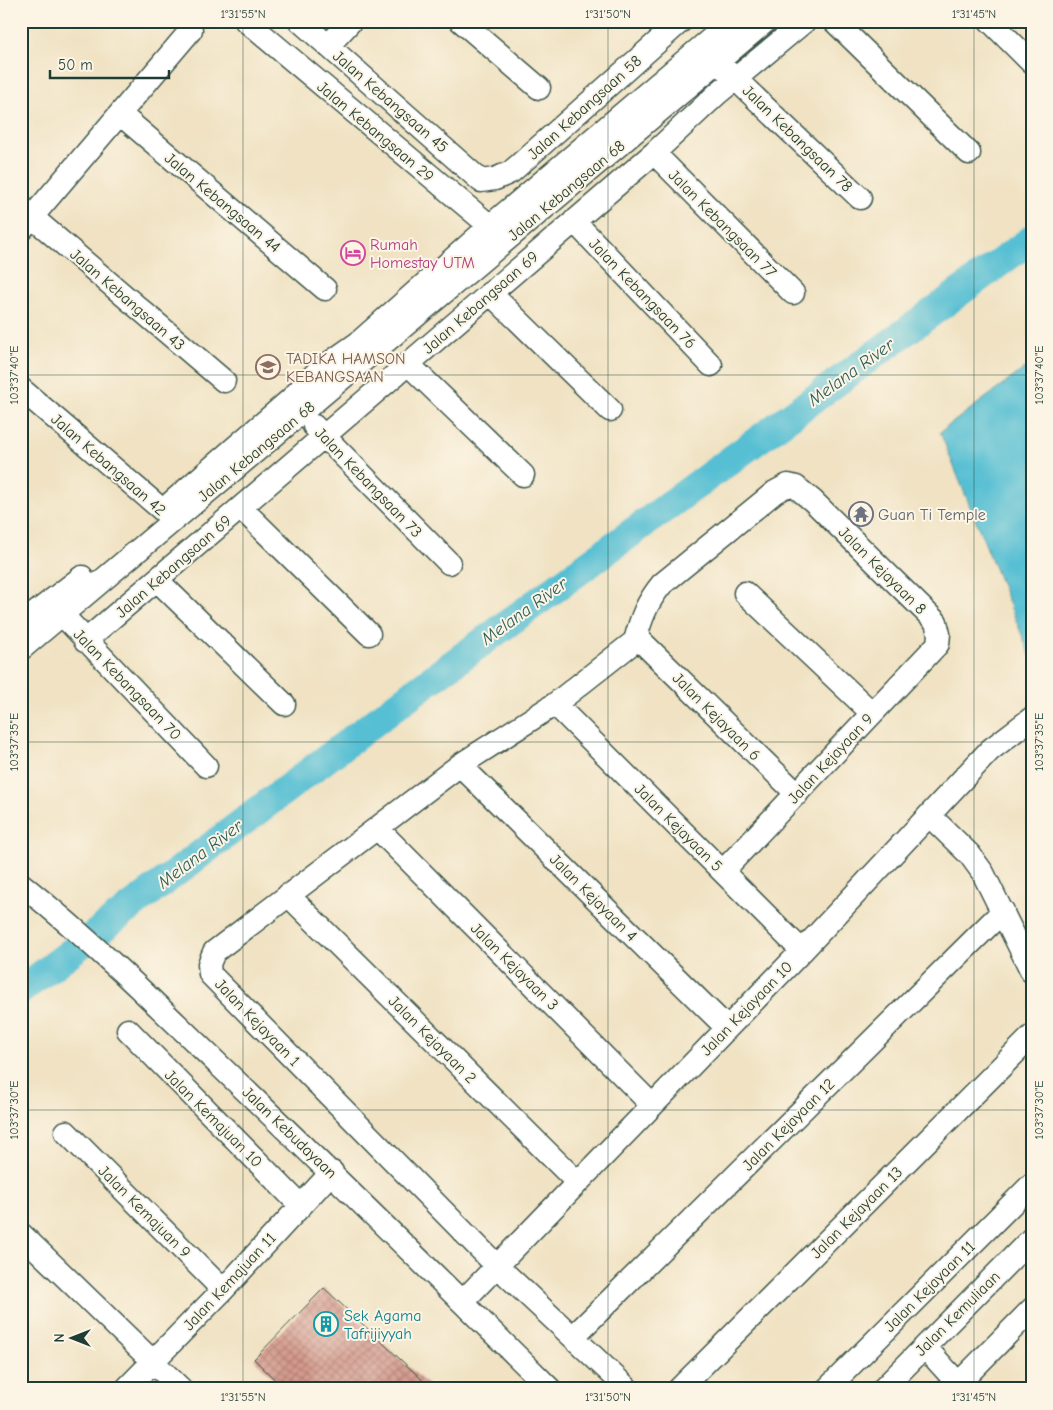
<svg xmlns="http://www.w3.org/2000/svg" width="1053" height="1410" viewBox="0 0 1053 1410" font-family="'Comic Neue',sans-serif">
	<defs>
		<pattern id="building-cross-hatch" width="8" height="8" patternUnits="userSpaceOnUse" patternTransform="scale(1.25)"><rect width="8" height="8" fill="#d59a8d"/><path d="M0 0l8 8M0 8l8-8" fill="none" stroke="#ac7f74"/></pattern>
	</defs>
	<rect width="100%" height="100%" fill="#fcf5e5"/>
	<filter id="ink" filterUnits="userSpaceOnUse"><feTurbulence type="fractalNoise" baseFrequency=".02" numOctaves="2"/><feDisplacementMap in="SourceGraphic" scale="10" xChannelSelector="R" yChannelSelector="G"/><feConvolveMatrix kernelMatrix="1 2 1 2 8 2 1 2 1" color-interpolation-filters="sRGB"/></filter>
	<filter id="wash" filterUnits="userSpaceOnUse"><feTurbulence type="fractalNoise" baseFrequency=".0096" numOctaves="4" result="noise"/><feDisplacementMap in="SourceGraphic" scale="20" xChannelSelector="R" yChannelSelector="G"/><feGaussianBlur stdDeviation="1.12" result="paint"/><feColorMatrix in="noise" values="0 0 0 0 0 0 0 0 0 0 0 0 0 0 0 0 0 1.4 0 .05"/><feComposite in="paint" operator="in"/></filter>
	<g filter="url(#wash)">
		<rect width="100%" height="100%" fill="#f0e2c3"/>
		<path fill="#57bfd3" stroke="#3b7e84" d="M1032,363v297l-92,-228z"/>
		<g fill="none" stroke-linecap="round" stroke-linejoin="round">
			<path stroke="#57bfd3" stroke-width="29" d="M21,990l396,-300 615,-451"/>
		</g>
		<g id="blocks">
			<path fill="url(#building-cross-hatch)" d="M324,1288l108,101h-148l-30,-30z"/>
		</g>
	</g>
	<g filter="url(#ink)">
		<use href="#blocks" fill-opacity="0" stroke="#3e5649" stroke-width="1"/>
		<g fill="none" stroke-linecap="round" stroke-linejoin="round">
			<defs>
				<path id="minor" d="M246,21l256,215
					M300,21l181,160 14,-2 16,-7 170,-151
					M461,21l78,67
					M834,21l135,132
					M990,21l42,42
					M328,46l23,-25
					M725,69l135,129
					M120,114l205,175
					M654,153l139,140
					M32,217l192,164
					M574,221l137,144
					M21,230l170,-200
					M490,293l120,117
					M408,364l115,111
					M21,389l153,131
					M314,426l135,137
					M172,502l119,-103 27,-28 40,-28 132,-117 242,-205
					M241,508l128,126
					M157,580l127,124
					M745,593l127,120
					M51,603l155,163
					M21,624l61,-47
					M85,641l569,-488 63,-59 88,-73
					M635,641c6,-23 12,-39 27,-57l113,-92 13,-7 8,2 17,14 123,121 3,12 -1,10 -215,227
					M635,641l8,2 154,151
					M21,649l745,-628
					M555,704l247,247
					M460,765l267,263
					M930,816l40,39 13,18 49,99
					M377,828l275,277
					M21,884c71,57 135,120 200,183 111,106 220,214 329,322
					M288,895l289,287
					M128,1030l172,175
					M66,1132l157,158
					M21,1234l160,155
					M462,1302l340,-351 188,-201 42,-32
					M573,1337l430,-426
					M925,1347l38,42
					M126,1389l97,-99 109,-118
					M628,1389l-132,-124 -286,-291 -1,-10 5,-12 246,-187 95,-61 80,-63
					M679,1389l353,-353
					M827,1389l205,-205
					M883,1389l149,-151
					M953,1389l79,-80"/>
			</defs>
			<use href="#minor" stroke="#3e5649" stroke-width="25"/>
			<use href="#minor" stroke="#fff" stroke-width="22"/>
		</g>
	</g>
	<path fill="none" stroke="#1f3d34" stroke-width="1" stroke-opacity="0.45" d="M243,21v1368M608,21v1368M974,21v1368M21,375h1011M21,742h1011M21,1110h1011"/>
	<defs>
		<symbol id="hotel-ring" viewBox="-11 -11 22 22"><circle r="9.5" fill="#fcf5e5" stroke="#d1479c" stroke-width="1.5"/><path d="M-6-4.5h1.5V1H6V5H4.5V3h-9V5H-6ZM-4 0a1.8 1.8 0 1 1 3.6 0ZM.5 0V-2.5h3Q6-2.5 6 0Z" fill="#d1479c"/></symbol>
		<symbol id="school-ring" viewBox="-11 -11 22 22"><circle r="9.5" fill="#fcf5e5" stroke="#8d6e63" stroke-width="1.5"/><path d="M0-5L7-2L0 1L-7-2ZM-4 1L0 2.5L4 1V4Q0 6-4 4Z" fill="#8d6e63"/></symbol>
		<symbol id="temple-ring" viewBox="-11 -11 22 22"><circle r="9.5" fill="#fcf5e5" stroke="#6b7280" stroke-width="1.5"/><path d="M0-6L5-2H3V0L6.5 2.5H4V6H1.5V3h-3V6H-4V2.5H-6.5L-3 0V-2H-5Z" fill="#6b7280"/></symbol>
		<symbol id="building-ring" viewBox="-11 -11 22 22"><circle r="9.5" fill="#fcf5e5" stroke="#0f9aa8" stroke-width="1.5"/><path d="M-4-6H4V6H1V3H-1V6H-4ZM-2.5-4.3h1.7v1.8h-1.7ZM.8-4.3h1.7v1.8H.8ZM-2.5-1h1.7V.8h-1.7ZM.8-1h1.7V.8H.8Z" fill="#0f9aa8"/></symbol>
	</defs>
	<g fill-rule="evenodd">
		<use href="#hotel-ring" x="339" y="239" width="28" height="28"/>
		<use href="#school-ring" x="254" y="353" width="28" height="28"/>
		<use href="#temple-ring" x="847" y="500" width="28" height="28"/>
		<use href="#building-ring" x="312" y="1310" width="28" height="28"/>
	</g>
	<g text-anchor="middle" stroke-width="4" stroke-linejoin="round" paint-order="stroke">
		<g font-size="16" fill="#1f3d34" stroke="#fcf5e5">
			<text transform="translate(391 101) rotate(41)" y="6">Jalan Kebangsaan 45</text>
			<text transform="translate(584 107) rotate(-42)" y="6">Jalan Kebangsaan 58</text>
			<text transform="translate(376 131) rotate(40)" y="6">Jalan Kebangsaan 29</text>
			<text transform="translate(798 138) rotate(44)" y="6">Jalan Kebangsaan 78</text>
			<text transform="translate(566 190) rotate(-40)" y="6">Jalan Kebangsaan 68</text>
			<text transform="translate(223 202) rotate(40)" y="6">Jalan Kebangsaan 44</text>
			<text transform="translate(723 223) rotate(45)" y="6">Jalan Kebangsaan 77</text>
			<text transform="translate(643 293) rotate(46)" y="6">Jalan Kebangsaan 76</text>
			<text transform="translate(128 299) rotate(41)" y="6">Jalan Kebangsaan 43</text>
			<text transform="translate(480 302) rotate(-41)" y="6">Jalan Kebangsaan 69</text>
			<text transform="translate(256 451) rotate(-40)" y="6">Jalan Kebangsaan 68</text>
			<text transform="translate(109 464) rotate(41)" y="6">Jalan Kebangsaan 42</text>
			<text transform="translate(369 482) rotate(46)" y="6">Jalan Kebangsaan 73</text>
			<text transform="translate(173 566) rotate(-41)" y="6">Jalan Kebangsaan 69</text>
			<text transform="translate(883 570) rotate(45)" y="6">Jalan Kejayaan 8</text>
			<text transform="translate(128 684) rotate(46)" y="6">Jalan Kebangsaan 70</text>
			<text transform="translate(717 716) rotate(45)" y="6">Jalan Kejayaan 6</text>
			<text transform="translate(830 758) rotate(-47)" y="6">Jalan Kejayaan 9</text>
			<text transform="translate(679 827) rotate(45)" y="6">Jalan Kejayaan 5</text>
			<text transform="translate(594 897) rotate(45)" y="6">Jalan Kejayaan 4</text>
			<text transform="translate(515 966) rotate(45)" y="6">Jalan Kejayaan 3</text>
			<text transform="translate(746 1008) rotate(-46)" y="6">Jalan Kejayaan 10</text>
			<text transform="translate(258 1022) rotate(46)" y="6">Jalan Kejayaan 1</text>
			<text transform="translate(433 1039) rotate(45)" y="6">Jalan Kejayaan 2</text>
			<text transform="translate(214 1118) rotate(45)" y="6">Jalan Kemajuan 10</text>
			<text transform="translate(788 1124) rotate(-45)" y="6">Jalan Kejayaan 12</text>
			<text transform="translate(290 1132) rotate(44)" y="6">Jalan Kebudayaan</text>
			<text transform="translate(145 1211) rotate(45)" y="6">Jalan Kemajuan 9</text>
			<text transform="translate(856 1212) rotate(-45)" y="6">Jalan Kejayaan 13</text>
			<text transform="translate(229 1281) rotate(-47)" y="6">Jalan Kemajuan 11</text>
			<text transform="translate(929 1286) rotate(-45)" y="6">Jalan Kejayaan 11</text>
			<text transform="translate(957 1313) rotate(-45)" y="6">Jalan Kemuliaan</text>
		</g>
		<g font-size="16" fill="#b23c85" stroke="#fcf5e5" text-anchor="start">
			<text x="370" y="250">Rumah<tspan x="370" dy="18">Homestay UTM</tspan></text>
		</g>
		<g font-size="16" fill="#785e54" stroke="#fcf5e5" text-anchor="start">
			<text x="286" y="364">TADIKA HAMSON<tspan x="286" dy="18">KEBANGSAAN</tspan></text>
		</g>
		<g font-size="16" fill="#5b616d" stroke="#fcf5e5" text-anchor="start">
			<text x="878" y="520">Guan Ti Temple</text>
		</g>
		<g font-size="16" fill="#0d838f" stroke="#fcf5e5" text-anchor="start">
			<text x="344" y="1321">Sek Agama<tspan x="344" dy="18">Tafrijiyyah</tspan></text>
		</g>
		<g font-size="18" font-style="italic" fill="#2d5e5c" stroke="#fcf5e5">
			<text transform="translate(851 372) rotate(-36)" y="6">Melana River</text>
			<text transform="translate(524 611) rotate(-36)" y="6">Melana River</text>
			<text transform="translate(200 854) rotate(-37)" y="6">Melana River</text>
		</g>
	</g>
	<rect width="1053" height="1410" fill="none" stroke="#fcf5e5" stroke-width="55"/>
	<g transform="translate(72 1338) rotate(270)" stroke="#fcf5e5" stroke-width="4" paint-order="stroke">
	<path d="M0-4L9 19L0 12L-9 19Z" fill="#1f3d34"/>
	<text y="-8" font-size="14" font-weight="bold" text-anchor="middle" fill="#1f3d34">N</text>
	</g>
	<path d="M50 70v8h119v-8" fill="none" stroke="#1f3d34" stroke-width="2.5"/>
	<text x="58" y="70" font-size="15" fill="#1f3d34" stroke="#fcf5e5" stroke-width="4" paint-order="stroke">50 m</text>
	<rect x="28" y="28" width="998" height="1354" fill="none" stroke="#1f3d34" stroke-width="2"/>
	<g font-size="12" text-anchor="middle" fill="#1f3d34">
		<text x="243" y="18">1°31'55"N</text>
		<text x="608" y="18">1°31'50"N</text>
		<text x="974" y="18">1°31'45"N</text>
		<text transform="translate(1039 375) rotate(-90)" y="4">103°37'40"E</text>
		<text transform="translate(14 375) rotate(-90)" y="4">103°37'40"E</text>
		<text transform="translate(1039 742) rotate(-90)" y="4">103°37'35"E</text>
		<text transform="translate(14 742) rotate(-90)" y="4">103°37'35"E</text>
		<text transform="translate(1039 1110) rotate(-90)" y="4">103°37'30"E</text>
		<text transform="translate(14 1110) rotate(-90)" y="4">103°37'30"E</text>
		<text x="243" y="1401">1°31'55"N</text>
		<text x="608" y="1401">1°31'50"N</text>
		<text x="974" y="1401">1°31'45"N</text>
	</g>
</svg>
